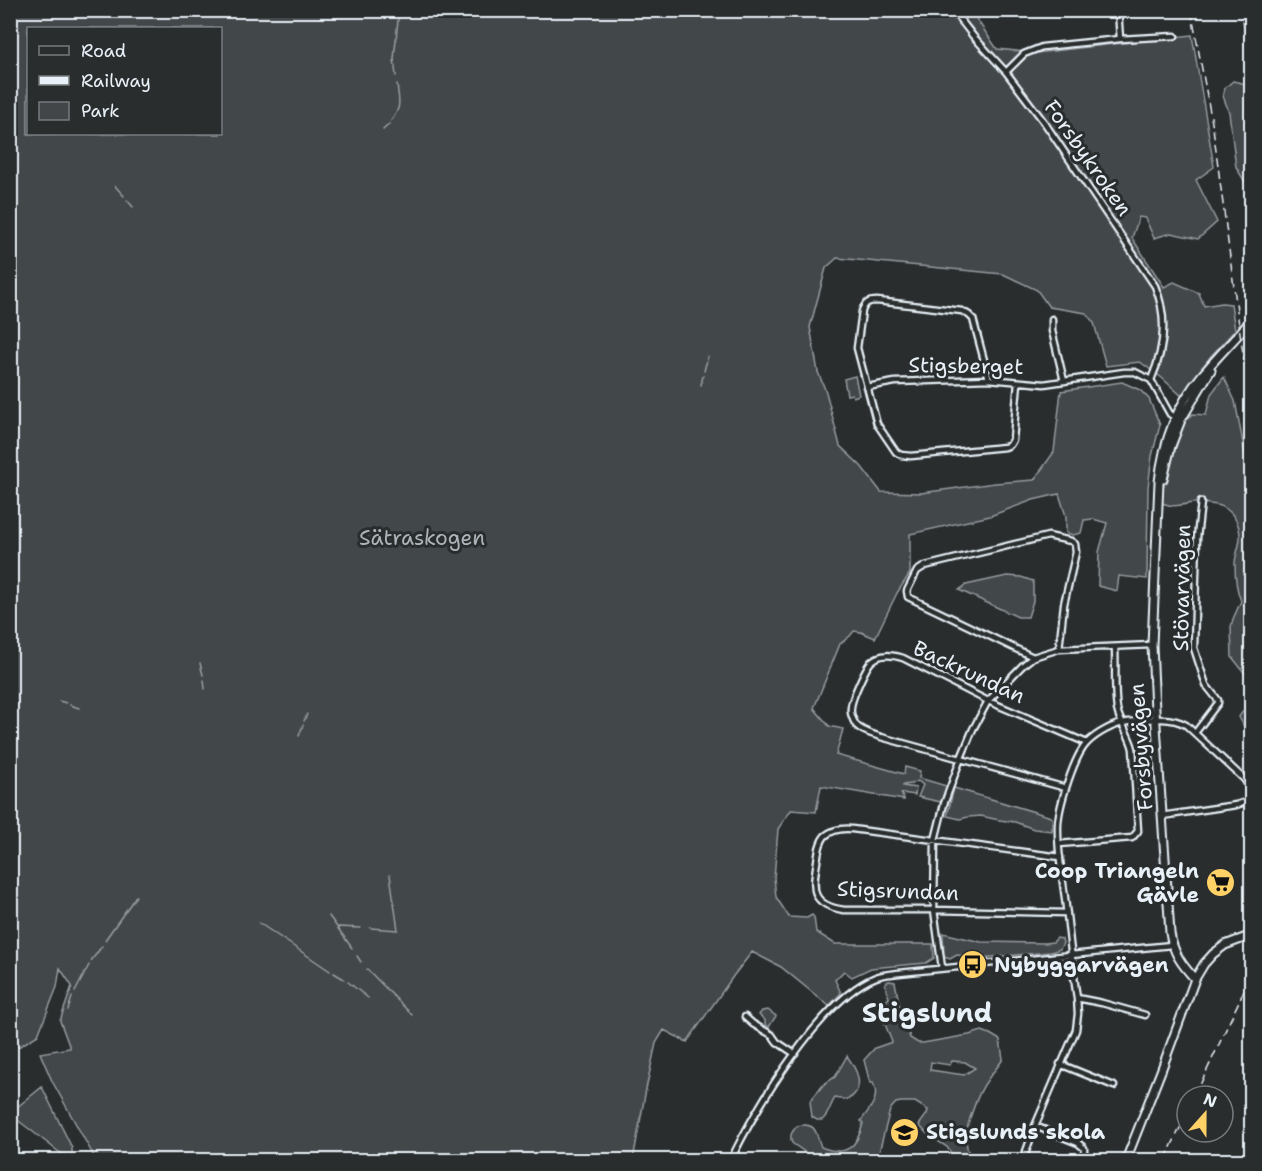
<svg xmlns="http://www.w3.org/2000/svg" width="1262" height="1171" viewBox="0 0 1262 1171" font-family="'Shantell Sans',sans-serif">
	<rect width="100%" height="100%" fill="#2a2d2e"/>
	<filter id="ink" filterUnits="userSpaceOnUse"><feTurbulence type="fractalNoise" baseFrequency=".0167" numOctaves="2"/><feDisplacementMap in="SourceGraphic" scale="12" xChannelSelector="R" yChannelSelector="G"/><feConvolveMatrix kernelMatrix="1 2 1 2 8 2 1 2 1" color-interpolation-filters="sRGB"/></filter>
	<g filter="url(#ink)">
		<path fill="#424648" stroke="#959ca0" stroke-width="1.5" fill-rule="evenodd" d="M972,10l1,4 24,35 39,4 156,-18 22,132 -18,13 21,42 -19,17 -27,-6 -17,5 -9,-20 -6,-1 -7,21 32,49 10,-5 25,11 5,13 18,-3 9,1 4,26 -25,27 -27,40 -21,-19 -22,-16 -34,4 -12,-43 -8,-10 -37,-6 -12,-17 -34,-16 -166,-16 -11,10 -16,59 8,45 8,20 14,54 21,20 20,26 40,1 74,-10 39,-3 20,-28 7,-61 61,-9 18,8 9,9 11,26 -8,31 -4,31 -1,92 -28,-3 -2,15 -19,-5 1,-34 8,-29 -14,-4 -9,1 -3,13 -8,2 -7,-2v-17l-7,-22 -26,6 -43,16 -80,18v39l-13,20 -22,45 -14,-6 -7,-1 -4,5 -10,8 -26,64 15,18 14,3 -7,26 68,19 1,-7 15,4 -1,7 27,8 -5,16 -23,-5 5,-12 -5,-4 -7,3 -8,1v1l13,2 -1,7 -14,-2 3,7 -83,-14 -5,26 -25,-2 -13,19 -4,49 2,19 13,20 18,1 5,-3 2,2 2,15 19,12h98l1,14 -8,5 -55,5 -19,9 -8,-6 -9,9 6,13 -12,13 -48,-39 -29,-15 -18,23 -47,67 -23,-12 -8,13 -10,46 -13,71h-537l-44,-79 -12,-28 30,-5 -10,-27 12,-35 -12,-18 -3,19 -19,48 -18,11 -9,3 -1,-1038zM28,28h192v106h-192z
			M1233,81l13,3 5,8v100l-15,-25 -7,-55 -6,-16 2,-8z
			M855,376l4,19 -6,2 -1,-3 -5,1 -3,-16z
			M1224,377l11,24 16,84v196l-19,-24 -1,-30 2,-8 8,-18c-5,-12 -6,-24 -6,-37 0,-9 5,-18 5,-27 0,-15 -9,-29 -23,-32 -7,-1 -17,-3 -24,-2 -13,2 -18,5 -31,0l1,-15 17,-54 5,-12 7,-8 14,1 5,-21z
			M1007,576l14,1 12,4v20l-5,16h-10l-59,-27 7,-5z
			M1251,699v35l-7,-8 -5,-9z
			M954,788l94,28 4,2v13l-18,-2 -19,-7 -16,-2 -18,-4 -13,1 -8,2 -13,-3z
			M943,933l38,9 64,1 8,-1 4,-4 5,1 1,4 -3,6 -9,3 -71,6 -23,-3 -7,4 -6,-2z
			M889,981l6,1 4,21 11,35 8,5h5l46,-8 13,-4 8,3 10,6 3,19c-5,8 -12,15 -17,23 -8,11 -19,41 -20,55 0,8 2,16 5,23h-15l-9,-13 -20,-13 -8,-9 8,-11 1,-4 -13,-8h-14l-5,1 -3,3 -3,4 -13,50 -56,-1 -5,1 -24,-17c-3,-8 0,-11 5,-17 20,-5 19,8 24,21 25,10 36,1 42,-24l-2,-2c8,-12 20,-23 12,-38h-3l-6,-23 11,-12 17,-6 -12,-31 3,-8 6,-5 -4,-15zM952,1061l13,1 10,6 -11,7 -34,-5 1,-8 19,3z
			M768,1010l8,6 -7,11 -4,-3v-4l-6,-5 3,-4z
			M847,1056c7,10 16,24 9,36 -6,9 -11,8 -21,6 -5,7 -6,17 -13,22h-5l-5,-3 -2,-16 14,-17 11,-7z
			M42,1087l30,61v6l-3,2 -5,-1 -5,-3 -48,-37v-3z"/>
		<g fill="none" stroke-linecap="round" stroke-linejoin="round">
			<path stroke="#989fa3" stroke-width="1.5" d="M396,76l-2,-17 5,-49
				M391,121c11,-15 8,-19 6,-37
				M383,130l6,-6
				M115,186l9,10
				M127,200l6,7
				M704,371l4,-15
				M701,385l2,-9
				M200,663l3,12
				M204,680l1,9
				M59,701l7,2
				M70,705l9,3
				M304,721l3,-7
				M299,736l4,-11
				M329,916l23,32
				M259,923l71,48
				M338,927l23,1
				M370,928l28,2 -8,-55
				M105,940l31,-44
				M357,956l4,6
				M91,961l11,-15
				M367,969l45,46
				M334,973l10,6
				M348,982l20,16
				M75,992l14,-27
				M68,1010l4,-13"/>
			<defs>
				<path id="street" d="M951,10c9,8 15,17 22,26 11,12 22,24 33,36
					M1118,10l2,29
					M1052,319v12l12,50
					M989,379l-16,-60 -4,-4 -7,-4 -85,-10c-9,0 -12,2 -15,10l-5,37 20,76 19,28 5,3 10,1 94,-9 5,-2 3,-5 5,-58
					M1151,380c13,-30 17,-63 4,-94l-111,-164 -38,-50 18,-18 18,-7 78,-8 55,-3
					M867,387l28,-5 94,-3 55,5 80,-12h11l16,8 19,34 8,5
					M1033,657l-125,-60 -1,-6 10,-20 8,-5 123,-30 23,5 4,3 1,8 -12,52 -5,45
					M1195,733l23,-30v-3l-12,-15 -12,-37 3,-110 4,-36
					M1066,788l-185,-51c-8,-3 -19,-5 -25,-12 -3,-5 -6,-12 -5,-17 0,-8 15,-42 21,-47 9,-8 20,-6 31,-3l85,43 99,42
					M1162,816l74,-11 16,-5
					M1059,844l73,-6 6,-7 -5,-82c-3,-14 -13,-25 -16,-40 -3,-20 -1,-42 -2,-62
					M1060,857l-208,-28c-10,-1 -19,0 -27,7 -6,7 -7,18 -8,26 -5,28 -6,43 27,48h90l133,3
					M942,968l-8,-58 1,-70 9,-36 17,-46 12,-29 15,-28 35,-36 10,-8 26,-8 93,-4
					M1077,998l25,5 43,12
					M745,1017l8,7 19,11 5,7 18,12
					M1060,1064l54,22
					M1035,1126l43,17 6,5v7l-2,5
					M731,1160c24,-52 91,-162 145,-183 7,-3 16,-3 23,-4 19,-2 39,-4 59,-6 71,-8 142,-15 214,-22
					M1023,1160l12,-34 41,-96 2,-16 -1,-16c-5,-33 -8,-67 -12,-100 -3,-24 -8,-49 -7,-74 1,-18 16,-68 29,-81 10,-10 27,-19 41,-21 19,-2 40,-7 58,3l58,54 7,10 1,10"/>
				<path id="secondary" d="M1247,10l5,49
					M1163,479l8,-33 10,-26 30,-50
					M1195,979c-13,-14 -22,-26 -25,-46l-15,-223 -3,-65 7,-163c4,-39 18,-77 43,-107 16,-19 34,-37 50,-56
					M1126,1160l35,-89 34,-92 9,-15 9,-10 12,-9 27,-10"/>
			</defs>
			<use href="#street" stroke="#e8f1f8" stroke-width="9"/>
			<use href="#secondary" stroke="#e8f1f8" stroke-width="11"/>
			<use href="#street" stroke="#2a2d2e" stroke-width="4.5"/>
			<use href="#secondary" stroke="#2a2d2e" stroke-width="7"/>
			<path stroke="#e8f1f8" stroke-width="1.5" stroke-dasharray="9 4.5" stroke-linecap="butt" d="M1191,10l22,118 27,205 12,79
				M1195,1096l57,-123
				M1165,1160l22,-47"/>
		</g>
	</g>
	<defs>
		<symbol id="supermarket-disc" viewBox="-11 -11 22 22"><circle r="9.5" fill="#ffd166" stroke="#2a2d2e"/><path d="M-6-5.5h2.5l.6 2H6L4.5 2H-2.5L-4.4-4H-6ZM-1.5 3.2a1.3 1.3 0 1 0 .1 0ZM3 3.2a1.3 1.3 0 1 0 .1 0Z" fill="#111"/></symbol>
		<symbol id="bus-disc" viewBox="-11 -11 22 22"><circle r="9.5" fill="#ffd166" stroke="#2a2d2e"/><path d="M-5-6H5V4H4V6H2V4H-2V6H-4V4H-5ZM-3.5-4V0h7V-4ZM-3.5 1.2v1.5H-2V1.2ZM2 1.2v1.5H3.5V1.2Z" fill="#111"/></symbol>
		<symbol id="school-disc" viewBox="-11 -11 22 22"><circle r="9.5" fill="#ffd166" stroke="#2a2d2e"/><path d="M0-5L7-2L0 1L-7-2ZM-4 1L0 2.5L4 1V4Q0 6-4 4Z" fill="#111"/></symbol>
	</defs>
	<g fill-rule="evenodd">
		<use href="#supermarket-disc" x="1204" y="866" width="33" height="33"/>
		<use href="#bus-disc" x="956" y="948" width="33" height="33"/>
		<use href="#school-disc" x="888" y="1116" width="33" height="33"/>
	</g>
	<g text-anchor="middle" stroke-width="6" stroke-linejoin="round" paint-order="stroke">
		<g font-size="21" fill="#e8f1f8" stroke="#2a2d2e">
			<text transform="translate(1088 158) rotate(55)" y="7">Forsbykroken</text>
			<text transform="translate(966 366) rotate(1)" y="7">Stigsberget</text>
			<text transform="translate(1182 588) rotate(-89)" y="7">Stövarvägen</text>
			<text transform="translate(969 672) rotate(25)" y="7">Backrundan</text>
			<text transform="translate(1141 747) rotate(-94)" y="7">Forsbyvägen</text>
			<text transform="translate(898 891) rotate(2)" y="7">Stigsrundan</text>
		</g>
		<g font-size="21" fill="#aeb5ba" stroke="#2a2d2e">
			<text x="422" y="545">Sätraskogen</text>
		</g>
		<g font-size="21" font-weight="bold" fill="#e8f1f8" stroke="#2a2d2e" text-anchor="start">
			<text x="1199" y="878" text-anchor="end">Coop Triangeln<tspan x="1199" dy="24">Gävle</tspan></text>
			<text x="994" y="972">Nybyggarvägen</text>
			<text x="926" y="1139">Stigslunds skola</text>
		</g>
		<g font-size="27" font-weight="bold" fill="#e8f1f8" stroke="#2a2d2e">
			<text x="927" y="1022">Stigslund</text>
		</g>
	</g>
	<rect width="1262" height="1171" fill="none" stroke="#2a2d2e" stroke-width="36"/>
	<rect x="18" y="18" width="1226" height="1135" fill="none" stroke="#e8f1f8" stroke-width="2" filter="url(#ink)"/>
	<rect x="27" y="27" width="195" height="108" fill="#2a2d2e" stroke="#767b7f" stroke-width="1.5"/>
	<rect x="39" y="46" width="30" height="9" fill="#2a2d2e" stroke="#767b7f" stroke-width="1.5"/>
	<text x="81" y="57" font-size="18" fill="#e8f1f8">Road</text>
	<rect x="39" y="76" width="30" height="9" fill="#e8f1f8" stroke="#767b7f" stroke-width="1.5"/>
	<text x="81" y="87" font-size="18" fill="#e8f1f8">Railway</text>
	<rect x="39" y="102" width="30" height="18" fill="#424648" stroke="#767b7f" stroke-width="1.5"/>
	<text x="81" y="117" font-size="18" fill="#e8f1f8">Park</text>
	<g transform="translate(1205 1114) rotate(21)"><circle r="28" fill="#2a2d2e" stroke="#767b7f" stroke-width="1.5"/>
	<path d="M0-4.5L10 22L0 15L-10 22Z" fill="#ffd166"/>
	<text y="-9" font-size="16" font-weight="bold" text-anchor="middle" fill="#e8f1f8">N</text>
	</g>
</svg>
